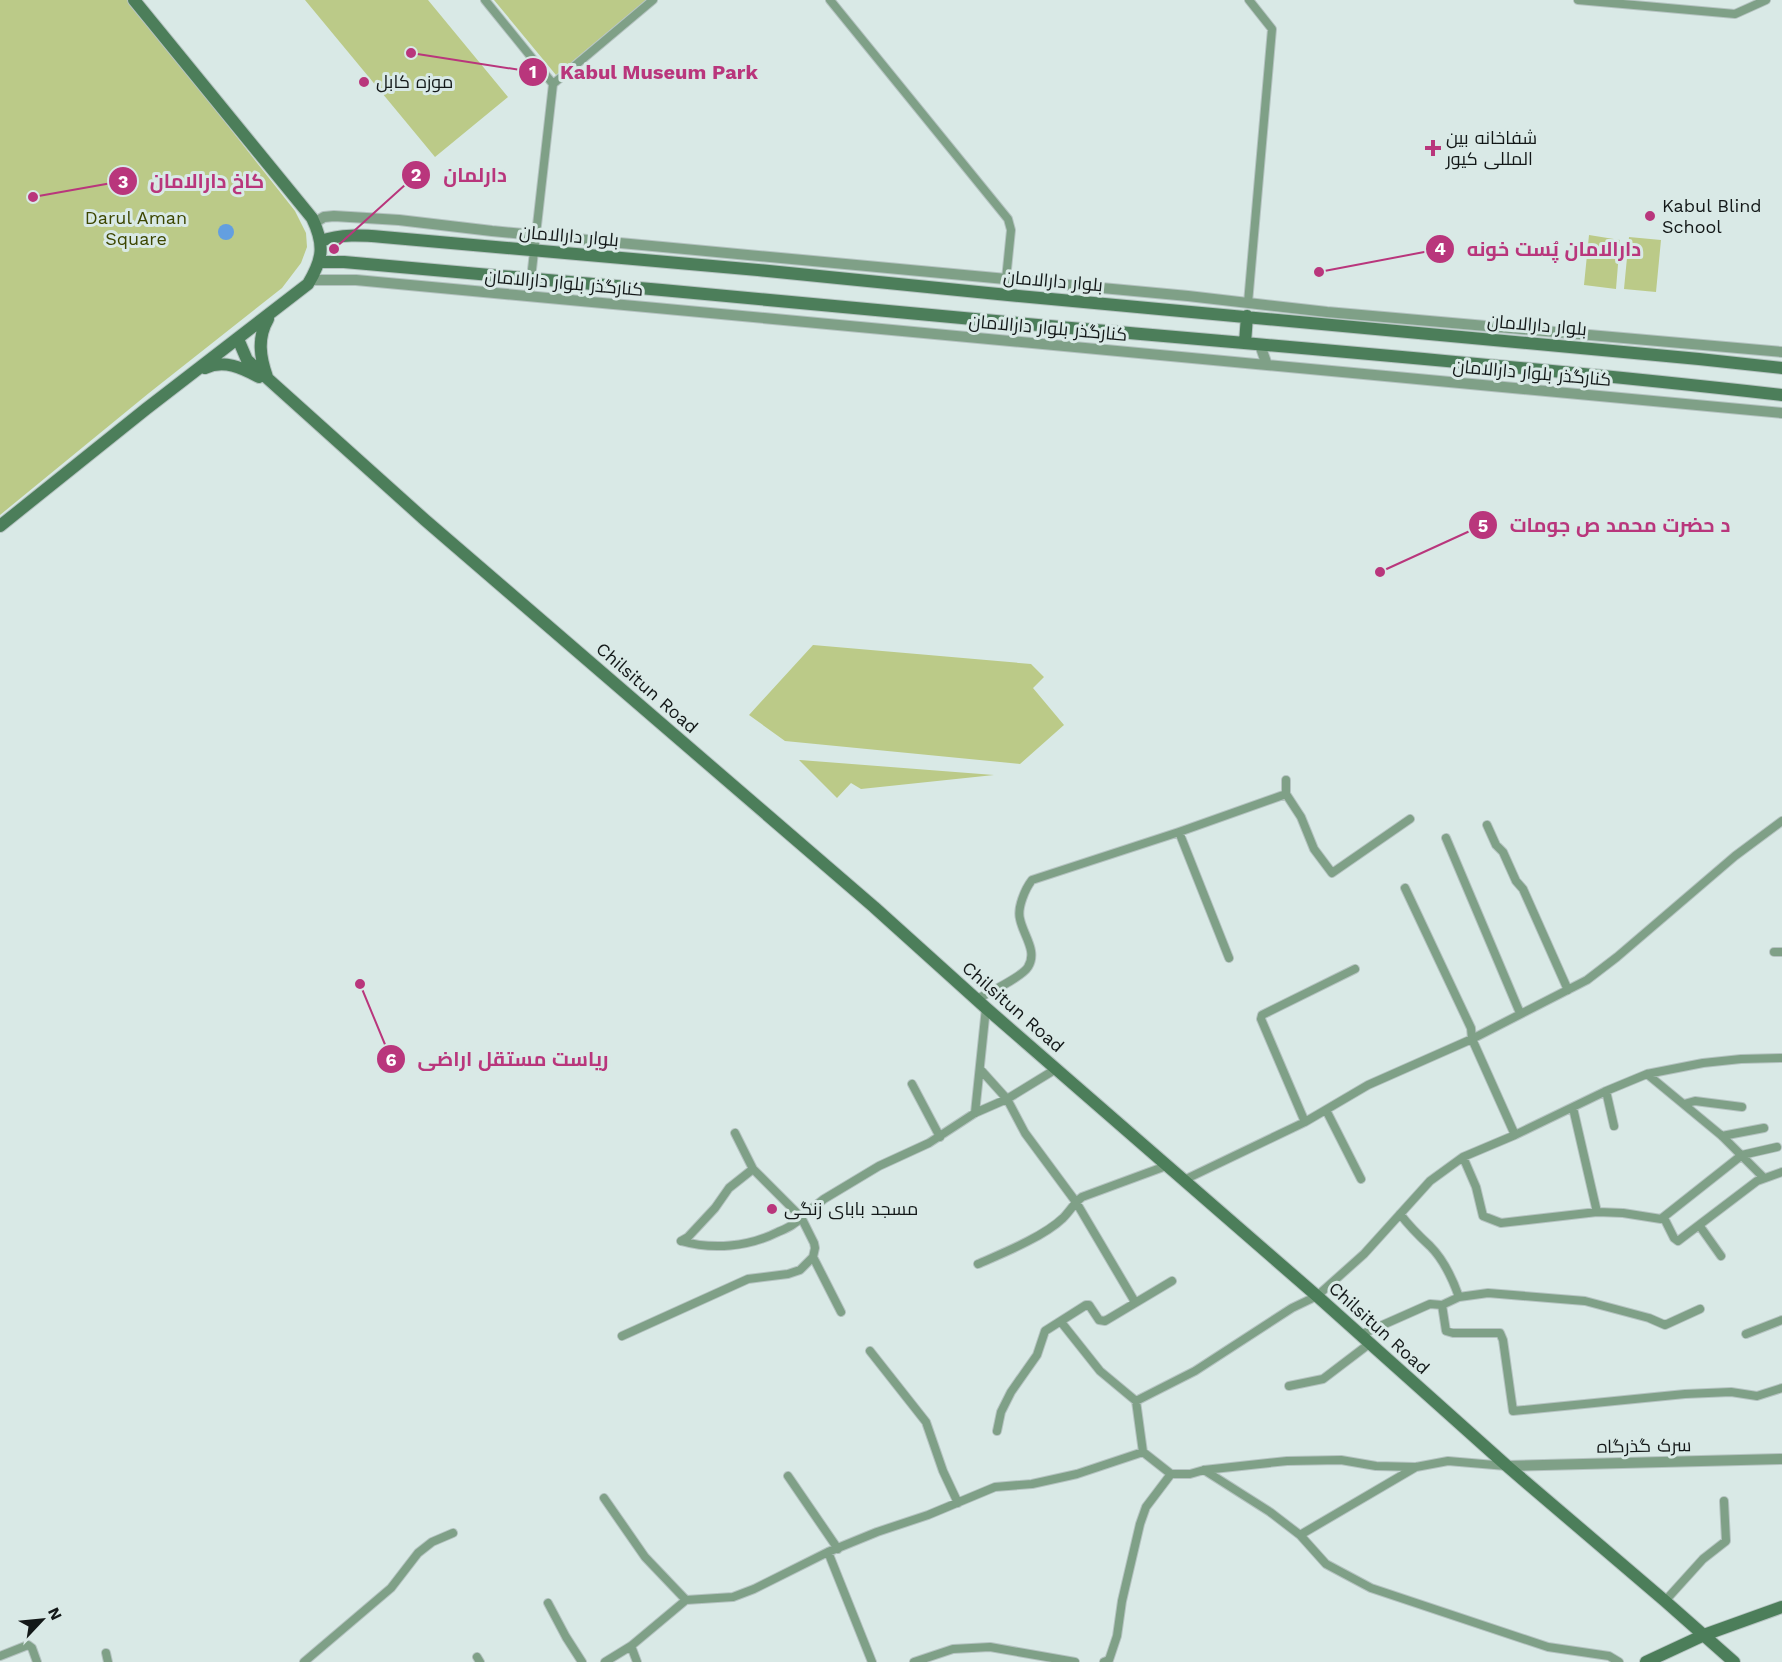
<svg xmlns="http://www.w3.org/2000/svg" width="1782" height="1662" viewBox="0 0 1782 1662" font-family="'Work Sans',Cairo,sans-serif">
	<rect width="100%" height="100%" fill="#d9e9e6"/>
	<path fill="#bbca88" d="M0,0h129l166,211 11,22 1,14 -6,16 -19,25 -133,105 -149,122z
		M305,0h123l80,97 -73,60z
		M494,0h152l-90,75z
		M1589,235l31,5 -4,49 -32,-4z
		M1629,237l32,3 -5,52 -32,-3z
		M813,645l218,19 13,13 -11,11 31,37 -44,39 -235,-23 -36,-26z
		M799,760h1l194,15 -133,14 -10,-6 -14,15z"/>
	<path fill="#639fe0" d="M218 232a8 8 0 1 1 16 0a8 8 0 1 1-16 0Z"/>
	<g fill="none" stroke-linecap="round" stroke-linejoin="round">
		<defs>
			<path id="minor" d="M485,0l68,84
				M830,0l178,219 3,11 -5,49
				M1578,0l157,14 31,-14
				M553,84l100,-84
				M529,296l24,-212
				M1248,303l24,-274 -23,-29
				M1286,780v14l15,23 13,32 18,24 78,-54
				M1487,825l9,20 7,7 13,29 7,8 45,101
				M1179,832l50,126
				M1446,838l74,175
				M1405,888l66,140 1,11 43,96
				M1774,952h8
				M977,999c11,-6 45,-22 51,-32 10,-16 -5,-32 -8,-48 -3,-11 5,-30 12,-39l147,-48 107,-38
				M980,1069l27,30 18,34 51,69 59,100
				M1647,1074l75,62 41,41
				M912,1084l28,53
				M1606,1091l8,35
				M1684,1104l11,-3 47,6
				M1573,1108l24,104
				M1326,1110l35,69
				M975,1113l11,-105
				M1305,1122l-44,-103 1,-4 93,-46
				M735,1133l18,36 48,48 23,-18 55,-33 50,-23 46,-30 32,-14 49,-30
				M1722,1136l42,-8
				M1463,1157l13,30 7,29 18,7 96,-11 26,1 38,6 81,-64 35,-8
				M1184,1180l121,-58 63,-37 104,-46 115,-59 30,-23 118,-101 47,-35
				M1400,1214c10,13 18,21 30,32 13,13 23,34 29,51
				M1664,1218l10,20 4,3 79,-60 25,-9
				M1699,1225l22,31
				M681,1241l7,-4 27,-29 14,-20 24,-19
				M813,1257l28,55
				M978,1264c25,-11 65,-27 85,-46 7,-7 11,-15 19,-21l84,-31
				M1442,1305l4,26 7,2h47l3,7 10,71 172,-17 46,-2 26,4 25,-8
				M1061,1322l39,49 36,30 7,51 28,22h19l14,-4 83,-9 54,-1 35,6 40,1 32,-6 58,5
				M1746,1334l36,-14
				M1360,1335l70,-31 12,1 17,-8 29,-4 97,8 64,17 16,7 35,-16
				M622,1336l126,-57 40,-5 12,-4 13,-13 2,-9 -1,-5 -13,-26c-6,8 -14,11 -23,15 -30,15 -65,18 -97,9
				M870,1351l56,71 17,49 15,32
				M1289,1386l34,-7 46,-35
				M1136,1401l59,-30 97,-63 25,-12 47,-42 66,-73 33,-24 52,-22 91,-44 41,-17 56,-11 38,-4 41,-1
				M997,1431l4,-19 10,-20 26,-37 8,-24 41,-26h3l10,15 6,1 67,-40
				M1204,1470l66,42 30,23 26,29 45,24 177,59 61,9 10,6
				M788,1476l50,73
				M604,1498l41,59 41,43
				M1300,1535l116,-68
				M828,1552l44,110
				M1665,1601l38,-42 23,-18 -2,-40
				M548,1603l18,34 16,25
				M631,1646l6,16
				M106,1653l2,9
				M0,1656l28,-11 4,3 5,14
				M477,1657l3,5
				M304,1662l87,-74 27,-35 14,-11 21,-9
				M605,1662l26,-16 55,-46 47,-3 21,-8 74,-37 49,-20 51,-17 67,-28 37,-3 45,-10 66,-22
				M914,1662l39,-13 37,-2 85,15
				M1104,1662l5,-2 8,-24 5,-35 18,-77 6,-17 25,-33"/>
			<path id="tertiary" d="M314,223l10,-6 10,-1 65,4 93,11 696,65 139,16 455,40
				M311,280h45l1426,133
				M1260,345l7,20
				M1507,1466l275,-7"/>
			<path id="secondary" d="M320,241c22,-7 40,-6 63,-4l375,33 240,24 701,65 83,9
				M320,262h24c239,20 477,43 716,65 241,21 482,41 722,68
				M238,339l9,21 178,160 449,387 112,101 331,288 190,170 158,135 69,61
				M1245,343l2,-27
				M205,368c19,-9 37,0 54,9
				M267,377c-7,-20 -10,-39 1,-58
				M0,526l146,-117 162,-125c15,-25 17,-39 4,-66l-178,-218
				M1646,1662l58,-27 78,-28"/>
		</defs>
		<use href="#minor" stroke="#b5c3c1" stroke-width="10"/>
		<use href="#tertiary" stroke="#b5c3c1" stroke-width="12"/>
		<use href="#secondary" stroke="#b5c3c1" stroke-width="14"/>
		<use href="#minor" stroke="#7fa087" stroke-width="8"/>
		<use href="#tertiary" stroke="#7fa087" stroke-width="10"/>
		<use href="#secondary" stroke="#4c7e5a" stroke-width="12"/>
	</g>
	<g fill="#b9367c" stroke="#d9e9e6" stroke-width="2">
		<circle cx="364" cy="82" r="6"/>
		<path d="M1430 139h6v6h6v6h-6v6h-6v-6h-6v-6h6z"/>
		<circle cx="1650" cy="216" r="6"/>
		<circle cx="772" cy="1209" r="6"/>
	</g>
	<g text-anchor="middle" stroke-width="6" stroke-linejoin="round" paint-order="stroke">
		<g font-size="18" fill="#131818" stroke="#d9e9e6" text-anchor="start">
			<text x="376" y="88">موزه کابل</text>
			<text x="1446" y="144">شفاخانه بین<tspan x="1446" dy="21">المللی کیور</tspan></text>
			<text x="1662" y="212">Kabul Blind<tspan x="1662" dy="21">School</tspan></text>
			<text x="784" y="1215">مسجد بابای زنگی</text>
		</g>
		<g font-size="18" fill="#3c4600" stroke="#d9e9e6">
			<text x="136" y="224">Darul Aman<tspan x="136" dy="21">Square</tspan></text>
		</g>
		<g font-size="18" fill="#131818" stroke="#d9e9e6">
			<text transform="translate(569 236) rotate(5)" y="6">بلوار دارالامان</text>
			<text transform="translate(1053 281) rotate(5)" y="6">بلوار دارالامان</text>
			<text transform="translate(564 283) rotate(5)" y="6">کنارگذر بلوار دارالامان</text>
			<text transform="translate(1537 325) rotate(5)" y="6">بلوار دارالامان</text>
			<text transform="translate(1048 328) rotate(5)" y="6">کنارگذر بلوار دارالامان</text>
			<text transform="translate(1532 373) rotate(5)" y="6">کنارگذر بلوار دارالامان</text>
			<text transform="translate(647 688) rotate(41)" y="6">Chilsitun Road</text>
			<text transform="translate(1013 1007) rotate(41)" y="6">Chilsitun Road</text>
			<text transform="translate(1379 1328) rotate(42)" y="6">Chilsitun Road</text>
			<text transform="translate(1644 1446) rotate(-1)" y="6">سرک گذرگاه</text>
		</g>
	</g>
	<path fill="none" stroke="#b9367c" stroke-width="2" d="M411 53L533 72M334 249L416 175M33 197L123 181M1319 272L1440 249M1380 572L1483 525M360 984L391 1059"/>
	<g fill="#b9367c" stroke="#d9e9e6" stroke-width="2">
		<circle cx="411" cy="53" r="6"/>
		<circle cx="334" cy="249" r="6"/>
		<circle cx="33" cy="197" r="6"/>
		<circle cx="1319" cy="272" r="6"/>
		<circle cx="1380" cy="572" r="6"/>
		<circle cx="360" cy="984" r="6"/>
		<circle cx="533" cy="72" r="15"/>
		<circle cx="416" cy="175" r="15"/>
		<circle cx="123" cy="181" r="15"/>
		<circle cx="1440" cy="249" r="15"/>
		<circle cx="1483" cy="525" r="15"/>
		<circle cx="391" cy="1059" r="15"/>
	</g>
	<g font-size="18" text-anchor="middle" font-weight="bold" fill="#fff">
		<text x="533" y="78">1</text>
		<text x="416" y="181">2</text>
		<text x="123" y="188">3</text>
		<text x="1440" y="255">4</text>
		<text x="1483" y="532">5</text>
		<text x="391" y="1066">6</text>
	</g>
	<g font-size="20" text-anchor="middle" font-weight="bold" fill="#b9367c" stroke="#d9e9e6" stroke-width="6" stroke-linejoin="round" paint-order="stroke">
		<text x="659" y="79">Kabul Museum Park</text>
		<text x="475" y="182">دارلمان</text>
		<text x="207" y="188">کاخ دارالامان</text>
		<text x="1554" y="256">دارالامان پُست خونه</text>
		<text x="1620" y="532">د حضرت محمد ص جومات</text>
		<text x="513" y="1066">ریاست مستقل اراضی</text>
	</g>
	<g transform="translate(42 1620) rotate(64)" stroke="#d9e9e6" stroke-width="4.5" paint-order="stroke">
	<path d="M0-4.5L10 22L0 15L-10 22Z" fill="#131818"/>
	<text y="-9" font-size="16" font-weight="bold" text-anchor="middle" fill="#131818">N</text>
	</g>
</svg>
